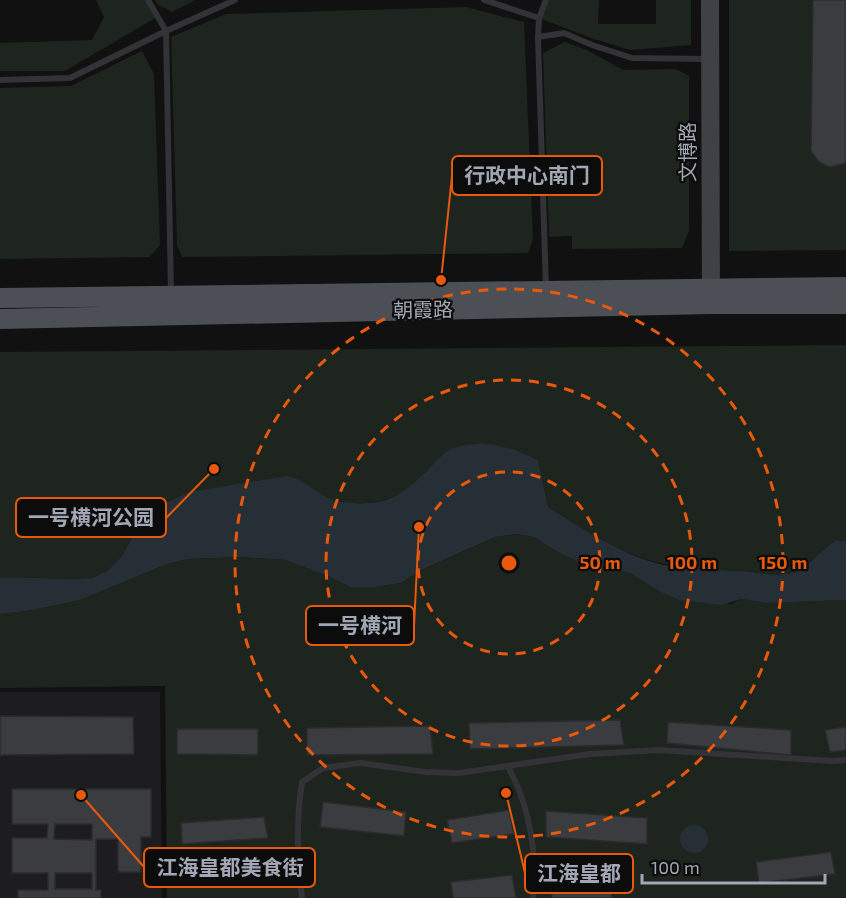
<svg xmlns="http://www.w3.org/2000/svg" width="846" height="898" viewBox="0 0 846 898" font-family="'Exo 2','Noto Sans SC',sans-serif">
	<rect width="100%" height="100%" fill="#111112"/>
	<path fill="#1d1d1f" d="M0,692h160l2,206h-162z"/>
	<path fill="#1d251e" d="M96,0h52l9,17 -92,54h-65v-28l92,-3 12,-23z
		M155,0h40l-23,12 -15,-8z
		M546,0h53l-1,24h58v-24h35v45l-61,5 -36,-11 -55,-21z
		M729,0h117v250l-117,1z
		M466,7l58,15 9,217 -5,14 -346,4 -5,-12 -6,-208 55,-23z
		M565,42l22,8 36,20 53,-1 13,7v155l-7,17 -110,1v-13l-23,1 -6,-184z
		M142,51l12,23 6,171 -10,12 -150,2v-171l71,-2z
		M846,345v196h-12l-33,29c-17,8 -41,3 -59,1 -26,-1 -53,-1 -78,-7 -43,-9 -79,-34 -116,-57l-10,-47 -86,-11c-16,12 -29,29 -45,40 -25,19 -66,18 -92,3h-126l-30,14 -21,21 -16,29 -15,15 -15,7 -17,1 -75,-2v-225z
		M516,534l18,3 22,14 74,22 27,17 73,14 12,-5 23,4 81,-3v298h-679l-2,-212 -165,2v-74l33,-4 47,-10 87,-36 21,-5 53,-2 44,3 43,16 22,11h24l27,-4 22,-14 72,-32z"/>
	<path fill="#272f36" d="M483,443l30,6 25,11 10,47c37,23 73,48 116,58 25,5 52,5 78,6 18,2 42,7 59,-1l33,-29h12v59l-81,3 -23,-4 -21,6 -42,-5 -22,-10 -27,-17 -53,-12 -21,-10 -22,-14 -18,-3 -21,3 -72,32 -22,14 -27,4h-24l-22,-11 -43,-16 -44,-3 -53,2 -21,5 -87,36 -47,10 -33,4v-37l75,2 17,-1 15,-7 15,-15 16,-29 21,-21 30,-14 98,-16c23,4 30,23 57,26 40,5 56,-5 83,-31 7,-8 15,-17 24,-22 9,-4 22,-4 32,-6z
		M680 839a14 14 0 1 1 28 0a14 14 0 1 1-28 0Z"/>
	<path fill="#3a3c40" stroke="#2b2b2e" stroke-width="1.5" fill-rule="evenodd" d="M813,0h33v163l-16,4 -11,-5 -8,-11z
		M0,716l133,1 1,37 -134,1z
		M620,720l4,25 -154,4 -1,-26z
		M668,722l123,8v25l-124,-12z
		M430,726l3,28 -126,1v-27z
		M846,727v23l-16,2 -5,-22z
		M177,729h81v26l-81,-1z
		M12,789h139v48h-10v35h-23v-33h-22v51h5v8h-83v-8h30v-17h-36v-35h35l1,-14h-36zM55,824h37v16l-38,-1zM55,873h37v16h-37z
		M323,802l83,10 -2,24 -84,-9z
		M509,810l5,24 -62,9 -5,-23z
		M546,811l101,7v26l-101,-7z
		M264,817l4,21 -86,6 -1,-21z
		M831,852l4,22 -76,9 -3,-21z
		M512,875l4,23h-63l-2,-16z
		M611,877l1,21h-60l-2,-18z"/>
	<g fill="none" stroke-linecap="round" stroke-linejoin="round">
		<path stroke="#323237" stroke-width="6" d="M484,0l55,18 -1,19 8,252
			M539,18l7,-18
			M538,37l26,-4 28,12 40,13 77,1
			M0,80l70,-2 96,-47 -18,-31
			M171,292l-5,-261 69,-31
			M508,767c22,39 29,86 25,131
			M302,898c-5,-39 -6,-78 0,-116l21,-14 37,-5 66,9 33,1 131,-19 69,-4 174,11 13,-1"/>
		<path stroke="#404147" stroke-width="18" d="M710,0l1,304"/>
		<path stroke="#4d4f57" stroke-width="20" d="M0,298l846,-11
			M0,319l711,-15h135"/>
	</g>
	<g fill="none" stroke="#e8590c" stroke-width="3" stroke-dasharray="10 8">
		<circle cx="509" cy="563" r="91"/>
		<circle cx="509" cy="563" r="183"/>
		<circle cx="509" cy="563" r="274"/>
	</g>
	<g text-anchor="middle" stroke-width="4.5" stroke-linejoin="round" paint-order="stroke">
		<g font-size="20" fill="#a1a7b4" stroke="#0c0c0d">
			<text transform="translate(688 152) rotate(-90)" y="7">文博路</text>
			<text transform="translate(423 310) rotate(-1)" y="7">朝霞路</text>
		</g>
	</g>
	<circle cx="509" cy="563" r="9" fill="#e8590c" stroke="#0c0c0d" stroke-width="3"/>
	<g font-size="18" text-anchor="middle" font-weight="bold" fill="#e8590c" stroke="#0c0c0d" stroke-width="4.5" stroke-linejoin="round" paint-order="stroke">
		<text x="600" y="569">50 m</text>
		<text x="692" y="569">100 m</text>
		<text x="783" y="569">150 m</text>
	</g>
	<path fill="none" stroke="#e8590c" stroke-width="2" d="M441 280L452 176M214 469L166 518M419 527L414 626M81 795L144 867M506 793L525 873"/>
	<g fill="#e8590c" stroke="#0c0c0d" stroke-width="2">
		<circle cx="441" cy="280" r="6"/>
		<circle cx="214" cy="469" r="6"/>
		<circle cx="419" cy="527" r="6"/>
		<circle cx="81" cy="795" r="6"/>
		<circle cx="506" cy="793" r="6"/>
	</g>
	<g fill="#0c0c0d" stroke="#e8590c" stroke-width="2">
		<rect x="452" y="156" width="150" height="39" rx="6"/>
		<rect x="16" y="498" width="150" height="39" rx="6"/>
		<rect x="306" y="606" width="108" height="39" rx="6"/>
		<rect x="144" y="848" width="171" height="39" rx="6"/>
		<rect x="525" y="854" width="108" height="39" rx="6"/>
	</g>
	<g font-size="21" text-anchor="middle" font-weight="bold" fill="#a1a7b4">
		<text x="527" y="183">行政中心南门</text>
		<text x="91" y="525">一号横河公园</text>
		<text x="360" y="633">一号横河</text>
		<text x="230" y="875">江海皇都美食街</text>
		<text x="579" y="881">江海皇都</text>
	</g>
	<path d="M642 874v9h183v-9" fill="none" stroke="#a1a7b4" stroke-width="3"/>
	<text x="651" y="874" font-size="18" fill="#a1a7b4" stroke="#0c0c0d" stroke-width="4.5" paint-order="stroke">100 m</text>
</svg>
